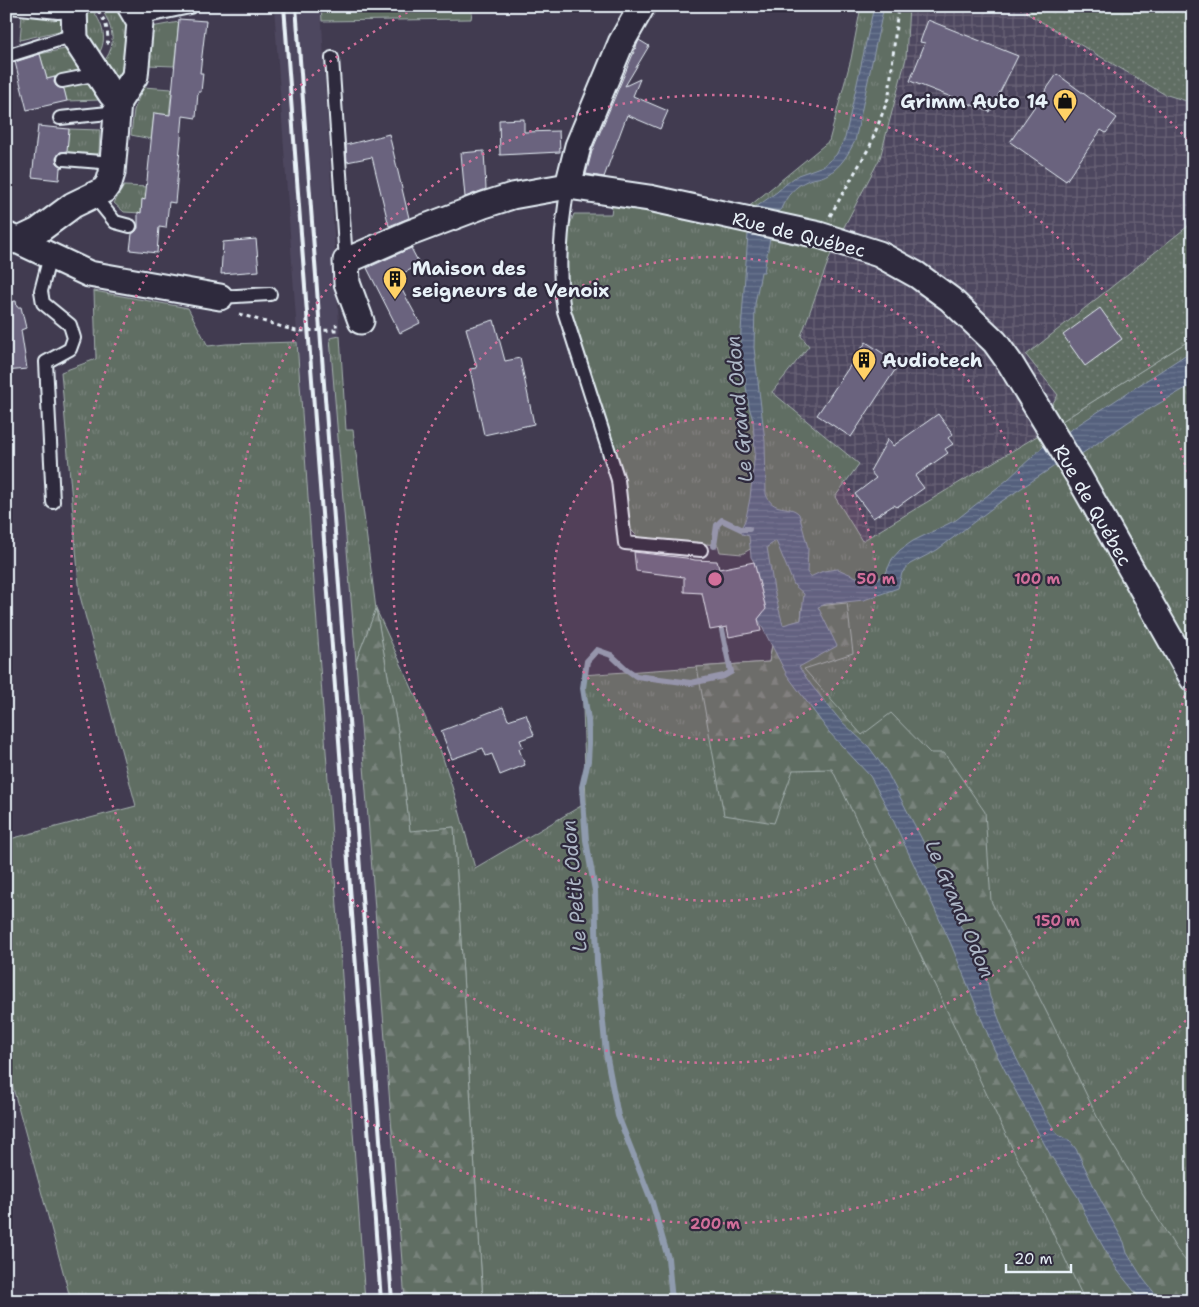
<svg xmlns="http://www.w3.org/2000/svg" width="1199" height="1307" viewBox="0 0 1199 1307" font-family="'Shantell Sans',sans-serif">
	<defs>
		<pattern id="industrial-grid" width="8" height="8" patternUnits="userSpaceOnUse" patternTransform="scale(1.25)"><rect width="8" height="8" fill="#4e475e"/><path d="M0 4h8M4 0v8" fill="none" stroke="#686276"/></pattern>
		<pattern id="grass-tufts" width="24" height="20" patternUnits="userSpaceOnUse" patternTransform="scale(1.25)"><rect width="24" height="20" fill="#616e64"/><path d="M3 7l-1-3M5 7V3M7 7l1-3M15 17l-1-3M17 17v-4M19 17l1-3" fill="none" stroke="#78837b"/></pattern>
		<pattern id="forest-firs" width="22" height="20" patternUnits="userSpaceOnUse" patternTransform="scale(1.25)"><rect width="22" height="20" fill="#616e64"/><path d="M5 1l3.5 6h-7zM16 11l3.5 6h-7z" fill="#78837b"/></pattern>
		<pattern id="park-dots" width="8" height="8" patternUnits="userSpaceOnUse" patternTransform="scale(1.25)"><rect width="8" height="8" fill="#616e64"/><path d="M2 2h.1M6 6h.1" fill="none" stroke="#78837b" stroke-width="1.8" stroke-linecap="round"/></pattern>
		<pattern id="water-rules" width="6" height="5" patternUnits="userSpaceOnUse" patternTransform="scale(1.25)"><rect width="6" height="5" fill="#54617d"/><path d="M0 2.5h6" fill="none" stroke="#6d7890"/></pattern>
	</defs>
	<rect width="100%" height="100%" fill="#413b50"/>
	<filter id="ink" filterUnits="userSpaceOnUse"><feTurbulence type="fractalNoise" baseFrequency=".02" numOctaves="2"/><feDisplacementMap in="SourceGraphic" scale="10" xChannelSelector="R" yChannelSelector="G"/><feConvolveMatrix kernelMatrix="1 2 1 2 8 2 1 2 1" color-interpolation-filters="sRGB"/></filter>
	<g filter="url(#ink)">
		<path fill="#4e475e" d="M274,6h47l24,424h8l3,231 49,640h-40z"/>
		<path fill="url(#industrial-grid)" d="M909,6h122l-3,8 136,80 29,9v119l-167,133 32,40 -7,11 11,15 -201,120 -89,-149 37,-46 -8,-10 32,-88 47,-90z"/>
		<path fill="url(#grass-tufts)" stroke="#a4b0ae" d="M79,6h11c13,18 20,35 5,53l-16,-25z
			M115,6h9l10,15 -6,55 -8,8 -20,-18c16,-17 15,-33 4,-53z
			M861,6h48l-3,52 -26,100 -47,90 -32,88 8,10 -37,46 87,72 -24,33 27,44 200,-120 131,-83v963h-710l-29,-474 -44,5 -12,-101 -22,-121 -20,51 -26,-323 10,-2 6,94h7l23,179 65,143 15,47 19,69 111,-65 -4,-128 187,-13 6,-34 -18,-83 -15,9 -22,-2 -2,-7 -78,-6 -10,-10 -8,-50 -48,-153 -7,-34 -1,-57 8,-21h37l2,-13 117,21 99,-81 22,-82z
			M22,15l42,3 -1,12 -43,10z
			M179,22l-5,44 -26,-1 3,-38z
			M70,48l12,21 -35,10 -7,-25z
			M91,82l10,18 -34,1 -4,-15z
			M143,87l29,2 -3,26 -15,-2 -3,26 -20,-4 3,-25z
			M69,129l31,1 -1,23 -6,3 -27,-1z
			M124,186l26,1 -2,13h-6l-1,13 -17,-1 -10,-9z
			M94,291l94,17 20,38 18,-2 71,-2 68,959h-294l-65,-239v-222l130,-34 -56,-210 -19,-224 35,-13z"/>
		<path fill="url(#forest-firs)" stroke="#a4b0ae" d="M847,603l6,50 -49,16 58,66 29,-22 39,40h14l41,59 6,89 61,122 50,104 75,123 16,20v31h-108l-253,-532 -39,1 -19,53 -50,-8 -27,-148 72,-5 6,-34 26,-8 1,-13c16,0 30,-3 45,-4z
			M376,609l22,122 12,100 44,-4 29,474h-78l-49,-640z"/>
		<path fill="url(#park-dots)" stroke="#a4b0ae" d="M1031,6h162v97l-29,-9 -136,-80z
			M1193,222v116l-131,83 -11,-15 7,-11 -32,-40z"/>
		<path fill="#616e64" stroke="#a4b0ae" d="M321,6h152l-2,13 -149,2z"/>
		<path fill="url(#water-rules)" stroke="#8f9bae" fill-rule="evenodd" d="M874,6h10l-29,135c-7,13 -14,26 -27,33 -6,4 -13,4 -19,6 -15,6 -23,17 -29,31l-24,-4 21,-15 9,-8 12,-9 25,-9 6,-5 7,-6 9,-17z
			M748,234l22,4 -6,34h-3l-6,32 -1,44 11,93 1,53c7,20 23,9 33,20l9,34 -1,24 3,5 13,-6 15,-2 23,10h16l6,-3 3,-3 6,-14 8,-9 13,-9 43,-21 51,-40 38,-35 11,20 -57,38 -62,47 -27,14 -8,9 -4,15 -34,12 -38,4 -8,3 19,39 -38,21 13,19 28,34 29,27 18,25 55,106 10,20 4,19 24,48c1,5 3,7 5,12 5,8 2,18 8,26l13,35 41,80 11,17 11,5 7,9 25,52 23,41 3,11 17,27 17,21h-19l-24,-30 -13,-21 -18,-32 -9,-21 -27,-41 -37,-68 -21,-41 -42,-103 -64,-137 -17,-31 -41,-44 -42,-57 -29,-56 4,-5v-4l4,-2 -12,-46 -3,-5 -2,-21 -7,-2 -1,-5 5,-11 4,-20 5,-46 -2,-32 -4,-13 -9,-62zM776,541l18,44 10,9 -3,26 -18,5 -9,-35 -7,-43z
			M1193,350v34l-59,34 -54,37 -13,-23z"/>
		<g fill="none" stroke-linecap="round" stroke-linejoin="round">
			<path stroke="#8f9bae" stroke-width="6" d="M714,546l3,-21 5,-5 19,9h8
				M672,1301l-4,-43 -16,-56 -34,-86 -12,-63 -9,-91 -2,-71 -9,-51 -4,-53 6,-26 1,-18 -1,-23 -5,-32 4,-27 10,-11 14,5 15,14 10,7 55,7 33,-7 7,-4 -9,-42"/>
		</g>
		<path fill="#6b647e" stroke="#e8f1f8" d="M179,19l27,2 -6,52h3l-2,19h-3l-2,26 -13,-2 -8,87 -6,-1 -3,26 -7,-1 -2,26 -27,-3 2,-16 4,-3 2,-3v-16l3,1 1,-14 3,1 9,-87 16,2z
			M928,20l90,36 -28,56 -80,-31 15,-38 -5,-1z
			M639,40l10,6 -24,40 15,-7 -7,17 35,15 -8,18 -33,-14 -23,62 -18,-3 6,-23z
			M40,54l7,25 8,-2 -1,5 2,4 8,3 3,12 -40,9 -12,-48z
			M1057,74l60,44 -11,15 -5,-3 -35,51 -56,-39z
			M524,119v13l35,-1 1,21 -60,3 -1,-35z
			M38,126l31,3 -2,22 -7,1 -4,6 1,5 6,4 -3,1 -1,12 -27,-3z
			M389,134l20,84 -20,8 -17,-69 -25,5 -1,-17z
			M484,151l2,38 -21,8 -4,-44z
			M256,239l3,32 -38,3 2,-32z
			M411,248l9,17 -25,12 25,46 -20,10 -33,-65z
			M16,301l1,6h4l5,21 -5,2 6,39 -21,2v-69z
			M1100,308l22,31 -37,27 -22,-31z
			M494,320l11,41 15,-3 14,66 -50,11 -14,-66 7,-1 -11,-40z
			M866,342l33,22 -48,73 -34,-22z
			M938,414l15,20 -5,4 5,6 -8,5 3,4 -33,23 9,12 -27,19 -3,-2 -21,13 -18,-24 21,-16 -6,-7 18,-32 5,7z
			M634,552l52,6 9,2 22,1 2,8 35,-7 12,47 -8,10 3,12 -32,6 -2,-10 -17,3 -8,-37 -18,-1v-15l-48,-6z
			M503,707l5,13 18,-6 8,21 -14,5 3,7 -4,2 6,16 -25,10 -8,-21 -6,2 -3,-8 -31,11 -11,-28z"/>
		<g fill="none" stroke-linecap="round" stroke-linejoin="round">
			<defs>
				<path id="lane" d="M10,7l48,5 16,-1
					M138,18l52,-11
					M10,55l64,-20
					M332,58l14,203
					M62,81l36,-7
					M60,118l58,-6
					M64,159l49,4
					M568,186c-7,42 -11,83 -4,125l54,169 7,63 76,7
					M94,196l21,26 15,4
					M50,256l-9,35 2,12 27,22 4,13 -4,11 -24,13 7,140
					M220,297l50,-3"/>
				<path id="street" d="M74,6l1,33 36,55 7,8
					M568,186l10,-40 43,-103 21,-37
					M8,236l81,38 131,23
					M17,241l21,-10 35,-26 31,-15 5,-7 3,-10 6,-71 17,-26 5,-53 -10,-17
					M361,321l-14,-38 -1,-22 64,-28 74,-28 28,-9 56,-10 81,12 170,37 60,19 38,21 33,24 45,43 15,21 68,112 115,204"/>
			</defs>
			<use href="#lane" stroke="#e8f1f8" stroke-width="16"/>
			<use href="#street" stroke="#e8f1f8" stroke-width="29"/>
			<path stroke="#e8f1f8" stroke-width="3" stroke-dasharray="4 4" stroke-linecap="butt" d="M98,11c9,11 11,22 9,36
				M830,216l40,-70 19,-50 9,-90
				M239,314l57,17 41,-1 -1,-6"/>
			<use href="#lane" stroke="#2f2a3d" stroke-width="12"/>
			<use href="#street" stroke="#2f2a3d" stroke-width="25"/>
			<path stroke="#e8f1f8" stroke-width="4" d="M284,6l97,1295
				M296,6l96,1295"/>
		</g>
	</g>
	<circle cx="715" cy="579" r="161" fill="#d16f9a" fill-opacity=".12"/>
	<g fill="none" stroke="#d16f9a" stroke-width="2.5" stroke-dasharray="2.5 5">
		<circle cx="715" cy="579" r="161"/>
		<circle cx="715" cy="579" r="322"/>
		<path d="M1192 659A484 484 0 1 1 1192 499"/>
		<path d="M1191 1015A645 645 0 1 1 417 7M1013 7A645 645 0 0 1 1191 143"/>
	</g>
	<defs>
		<symbol id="shop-pin" viewBox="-11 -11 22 30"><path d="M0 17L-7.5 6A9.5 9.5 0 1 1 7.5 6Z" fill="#ffd166" stroke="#2f2a3d"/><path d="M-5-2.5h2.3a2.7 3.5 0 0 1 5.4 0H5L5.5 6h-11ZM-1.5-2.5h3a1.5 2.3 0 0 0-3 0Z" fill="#111"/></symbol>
		<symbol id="building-pin" viewBox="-11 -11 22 30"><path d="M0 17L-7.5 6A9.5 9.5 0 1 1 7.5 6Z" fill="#ffd166" stroke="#2f2a3d"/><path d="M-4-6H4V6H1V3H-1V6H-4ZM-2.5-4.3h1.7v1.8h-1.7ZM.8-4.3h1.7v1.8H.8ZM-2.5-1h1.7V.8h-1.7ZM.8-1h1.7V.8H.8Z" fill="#111"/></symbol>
	</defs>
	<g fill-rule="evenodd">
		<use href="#shop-pin" x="1051" y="87" width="28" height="38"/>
		<use href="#building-pin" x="381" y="265" width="28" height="38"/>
		<use href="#building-pin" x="850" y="346" width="28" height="38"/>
	</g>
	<g text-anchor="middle" stroke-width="4.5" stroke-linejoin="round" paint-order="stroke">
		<g font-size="19" font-weight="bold" fill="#e8f1f8" stroke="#2f2a3d" text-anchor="start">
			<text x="1048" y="108" text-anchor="end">Grimm Auto 14</text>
			<text x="412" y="275">Maison des<tspan x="412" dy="22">seigneurs de Venoix</tspan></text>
			<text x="882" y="367">Audiotech</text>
		</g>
		<g font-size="19" fill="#e8f1f8" stroke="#2f2a3d">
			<text transform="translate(799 234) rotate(14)" y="7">Rue de Québec</text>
			<text transform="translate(1093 505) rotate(60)" y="7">Rue de Québec</text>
		</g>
		<g font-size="20" font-style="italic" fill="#adb7c7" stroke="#2f2a3d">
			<text transform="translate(739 409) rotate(-95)" y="7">Le Grand Odon</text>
			<text transform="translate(574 886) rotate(-95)" y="7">Le Petit Odon</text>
			<text transform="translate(960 909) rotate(67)" y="7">Le Grand Odon</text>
		</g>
	</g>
	<circle cx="715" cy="579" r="8" fill="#d16f9a" stroke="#2f2a3d" stroke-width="2.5"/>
	<g font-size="15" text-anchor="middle" font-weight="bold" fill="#d16f9a" stroke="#2f2a3d" stroke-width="4.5" stroke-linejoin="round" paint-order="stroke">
		<text x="876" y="584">50 m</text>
		<text x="1037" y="584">100 m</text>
		<text x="1057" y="926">150 m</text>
		<text x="715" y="1229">200 m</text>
	</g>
	<rect width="1199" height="1307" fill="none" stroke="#2f2a3d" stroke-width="25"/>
	<rect x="12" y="12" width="1174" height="1282" fill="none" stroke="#e8f1f8" stroke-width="2" filter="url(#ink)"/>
	<path d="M1006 1264v8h65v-8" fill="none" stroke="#e8f1f8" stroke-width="2.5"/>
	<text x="1014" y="1264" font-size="15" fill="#e8f1f8" stroke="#2f2a3d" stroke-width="4" paint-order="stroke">20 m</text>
</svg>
